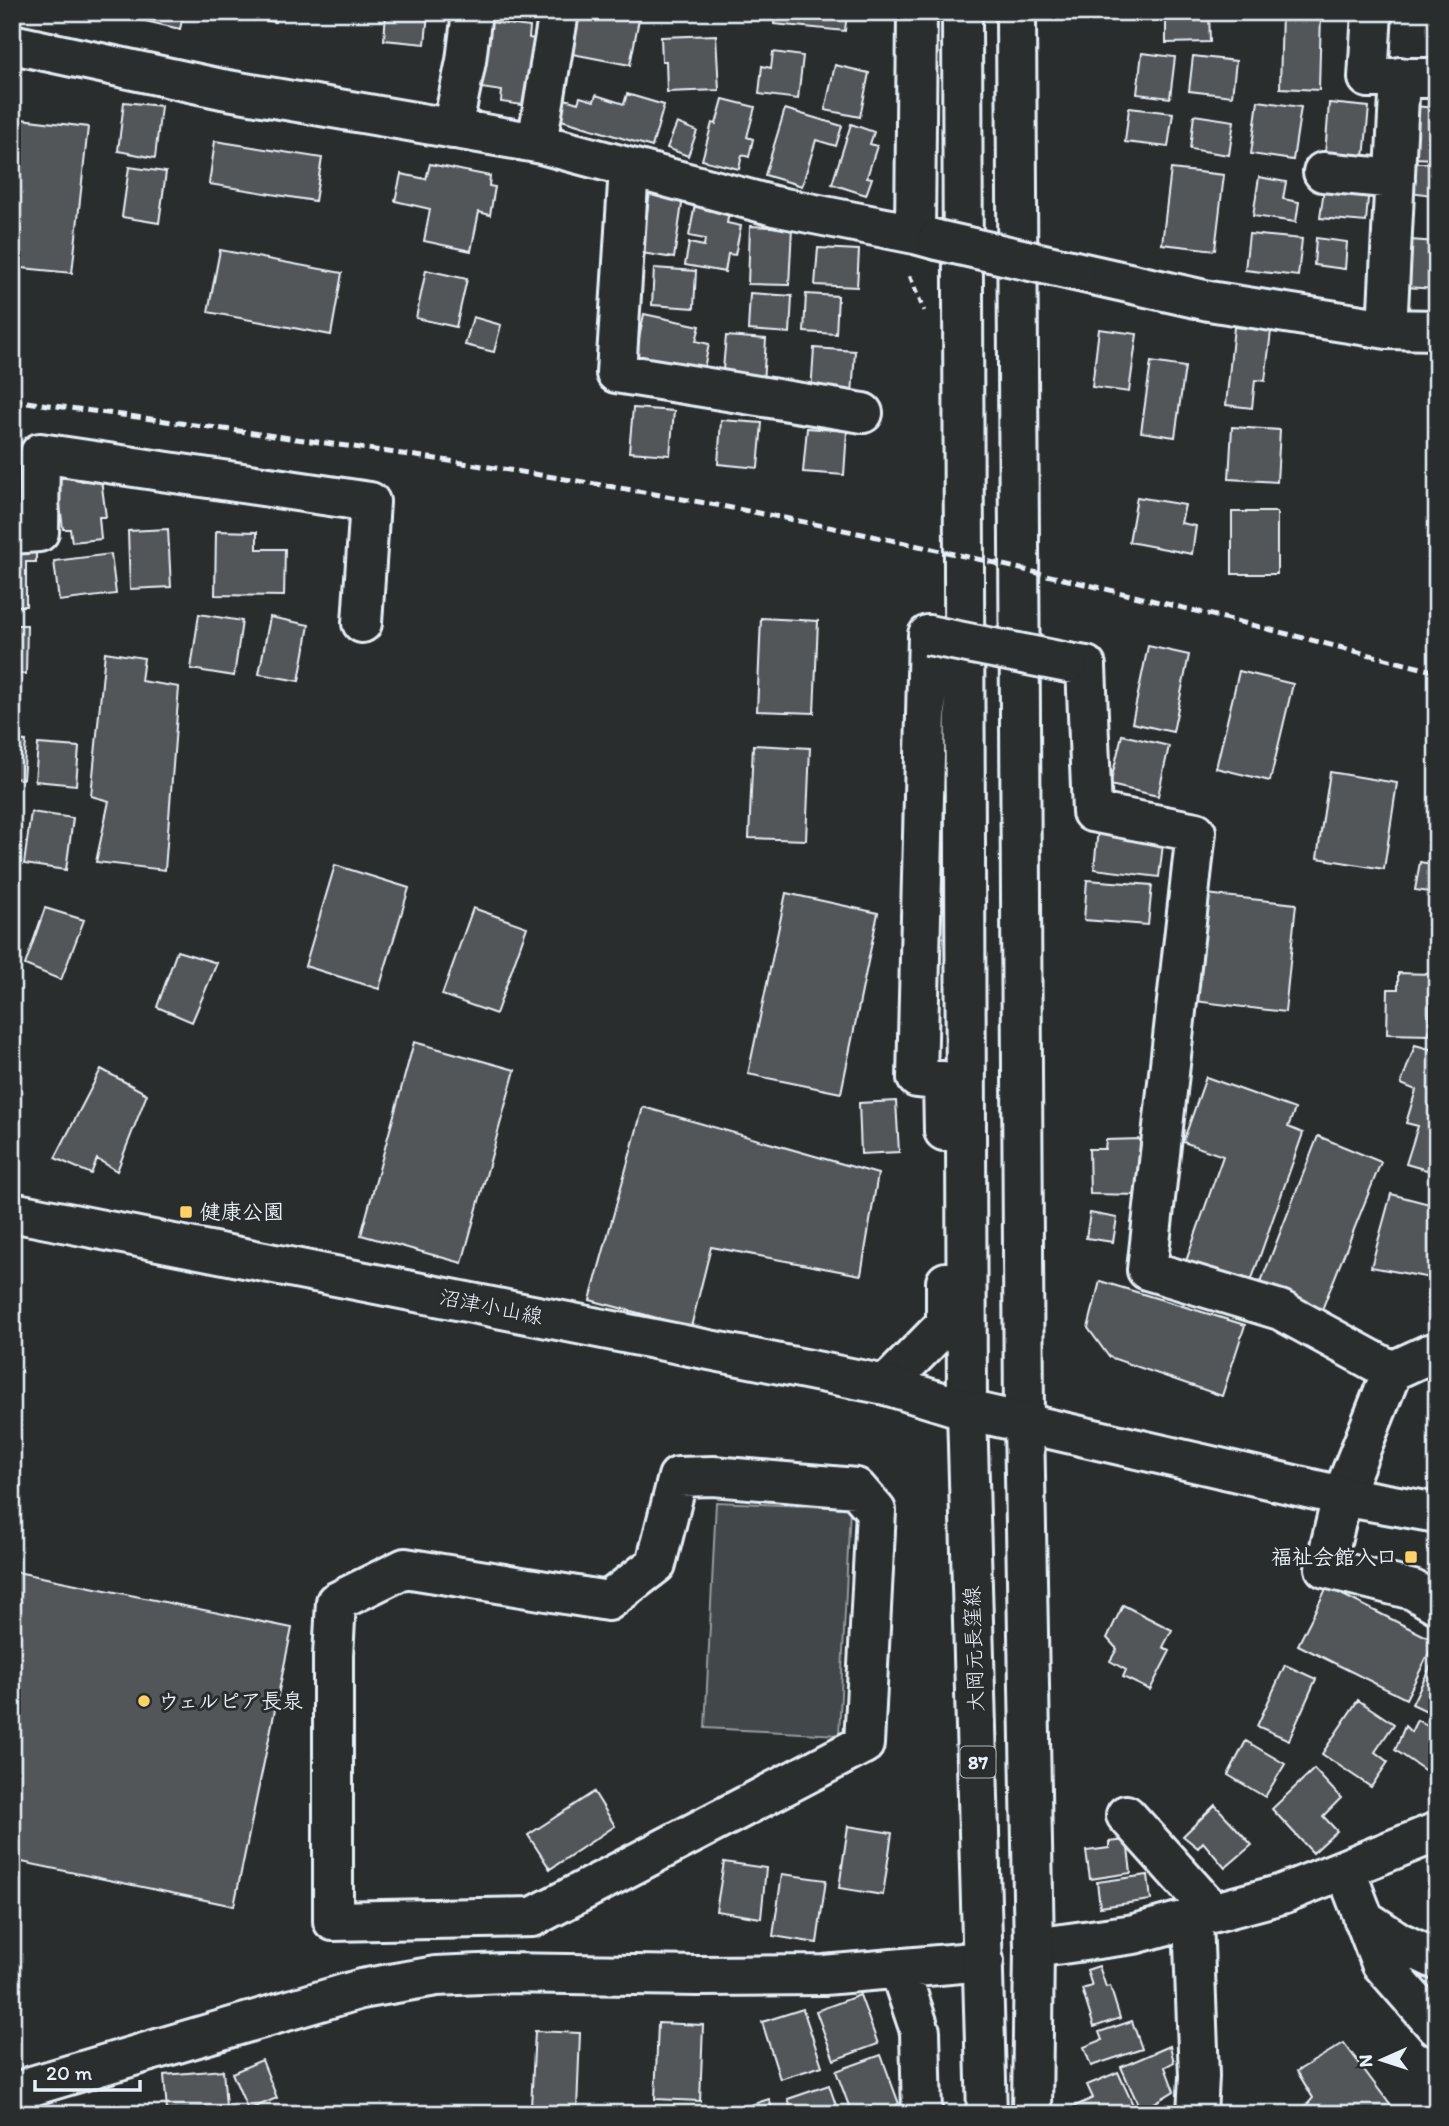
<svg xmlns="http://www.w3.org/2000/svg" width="1449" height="2126" viewBox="0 0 1449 2126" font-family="Itim,'Klee One',sans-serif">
	<rect width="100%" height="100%" fill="#2a2d2e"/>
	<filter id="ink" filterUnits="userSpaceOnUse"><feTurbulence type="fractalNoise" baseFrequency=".0143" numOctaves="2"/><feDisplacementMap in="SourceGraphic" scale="14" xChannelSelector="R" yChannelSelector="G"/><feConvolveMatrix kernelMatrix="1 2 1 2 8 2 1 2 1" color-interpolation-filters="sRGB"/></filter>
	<g filter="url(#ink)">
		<path fill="#424648" stroke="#959ca0" stroke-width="2" d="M716,1502l134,6 -11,227 -134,-7z"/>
		<path fill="#535759" stroke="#e8f1f8" stroke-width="2" d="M129,12h55l-4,17 -52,-12z
			M228,12h49l-2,10z
			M386,12l42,1 -3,31 -41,-4z
			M491,12h46l-2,9 -44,-6z
			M575,12l24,4 1,-4h6l33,7 -9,46 -63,-12z
			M775,12h72l-2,19 -71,-7z
			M1166,12h43l1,30 -44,1z
			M1282,12h39l-2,78 -39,-2z
			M490,22l40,5 -1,11 5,1 -4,33v34l-29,-4 1,-11 -21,-3z
			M716,35l3,55 -52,2 -1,-31h-4l-1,-24z
			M773,52l30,4 -5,43 -39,-5 3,-28 9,2z
			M1142,53l33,4 -5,41 -33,-4z
			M1193,56l43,5 -4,35 -43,-5z
			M835,65l34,8 -9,44 -35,-7z
			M627,94l37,11 -12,42 -94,-28 7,-20 13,4 2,-6 14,4 2,-6 28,9z
			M723,99l32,8 -8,30 6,2 -4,18 -7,-2 -3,14 -37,-9 10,-37 4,1z
			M1258,101l43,6 -8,53 -42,-6z
			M124,102l37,4 -6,52 -37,-7z
			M1329,103l40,4 -5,51 -39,-3z
			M1413,106l24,2v51l-24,-1z
			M1129,108l44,5 -5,34 -43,-5z
			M785,109l57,17 -6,20 -20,-6 -14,46 -37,-11z
			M1194,115l40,6 -5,34 -39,-6z
			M12,118l76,9 -16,146 -60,-6z
			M677,123l20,8 -9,25 -21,-8z
			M851,124l23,8 -4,12 7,2 -10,31 5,1 -6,17 -34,-11z
			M215,141l107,17 -7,43 -106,-17z
			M1413,163h24v64h-5v-32l-22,-3z
			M430,164l60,12 -1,10 6,1 -5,28 -11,-3 -8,39 -47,-10 6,-32 -35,-8 6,-27 25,5z
			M129,167l37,5 -7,51 -37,-6z
			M1171,169l53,6 -9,75 -53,-6z
			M1259,177l27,5 -3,17 16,3 -3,20 -43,-6z
			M1325,182l44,4 -3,36 -46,-4z
			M650,192l33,5 -9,61 -33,-5z
			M697,194l34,6 -4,23 14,3 -6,29 -7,-1 -3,18 -40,-7 4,-22 15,3 1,-7 -16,-3z
			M750,226l42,2 -3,57 -41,-1z
			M1249,234l53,5 -4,37 -53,-6z
			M1316,238l31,4 -2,27 -31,-4z
			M1410,240l27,2v47l-32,-2z
			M818,248l41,2 -2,37 -42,-2z
			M220,250l122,23 -11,62 -123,-23z
			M654,268l42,3 -2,37 -42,-3z
			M426,270l41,9 -11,48 -40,-9z
			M750,293l42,3 -2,37 -42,-3z
			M806,294l32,2 -2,38 -32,-2z
			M644,314l56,12 -4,15 13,3 -7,34 -68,-15z
			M473,317l28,8 -7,27 -29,-7z
			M1234,327l37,4 -6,50 -10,-1 -3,28 -26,-3z
			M1099,329l38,5 -8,58 -37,-5z
			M726,336l40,3 -3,44 -41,-3z
			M814,348l41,3 -3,44 -41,-3z
			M1151,362l34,5 -10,70 -34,-5z
			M633,408l41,3 -4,44 -41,-3z
			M721,420l41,3 -4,45 -40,-4z
			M1232,427l48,3 -3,52 -48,-3z
			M807,428l40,3 -3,44 -41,-3z
			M12,454l9,1 -2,50h-7z
			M80,468l2,13 19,-2 5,38h-7l2,22 -29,3 -2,-13h-7l-3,-24 -8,1 -4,-34z
			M1137,497l48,8 -4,18 15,3 -4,28 -63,-12z
			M1232,512h45v62h-45z
			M168,529l3,58 -41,2 -2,-58z
			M216,531l41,1v17h28l-1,47 -69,-1z
			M12,549h24v13h-10v44h-14z
			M111,554l5,40 -57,7 -5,-40z
			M199,614l43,7 -8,55 -43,-7z
			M270,617l39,8 -10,56 -40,-7z
			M761,618l57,3 -4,92 -57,-2z
			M12,625h15l-1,49 -14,-1z
			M1148,646l41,9 -16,77 -41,-9z
			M105,652l39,6 -3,23 38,6 -14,183 -69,-8 13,-61 -18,-5z
			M1239,671l54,13 -23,97 -54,-13z
			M1122,735l47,11 -11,50 -48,-11z
			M12,740l14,1 -3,38 -11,-1z
			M38,744l41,3 -3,38 -41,-4z
			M753,745l57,3 -4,92 -57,-2z
			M1437,765v80l-10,-1z
			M1330,772l67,11 -13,86 -67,-11z
			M31,812l42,6 -7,52 -42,-6z
			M1098,829l66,7 -5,41 -65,-8z
			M1420,862l17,3v28l-22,-3z
			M335,865l74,23 -30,101 -74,-23z
			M1087,880l65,5 -4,40 -64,-5z
			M786,893l92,20 -37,180 -93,-19z
			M1206,894l90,10 -11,108 -91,-11z
			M45,908l39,12 -23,60 -36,-15z
			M473,908l54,19 -31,87 -54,-19z
			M177,951l40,12 -25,59 -35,-15z
			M1398,973l32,1 -1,61 -42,-1 1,-45h10z
			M414,1042l101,28 -53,193 -101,-28z
			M1415,1045l22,6v122l-31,-9 12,-38 -12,-3 10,-33 -15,-6z
			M101,1069l46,25 -30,77 -20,-12 -6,15 -36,-16z
			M1206,1077l89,32 -7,18 15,6 -55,157 -64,-23 39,-111 -40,-14z
			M896,1101l3,51 -38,2 -2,-51z
			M643,1107l235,67 -17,101 -150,-28 -20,80 -101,-27z
			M1318,1136l63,26 -60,150 -62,-25z
			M1141,1139l-1,56 -50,-1 -1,-45h16l1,-9z
			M1391,1194l46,12 -1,73 -65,-12z
			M1090,1213l27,5 -4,24 -27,-4z
			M1100,1281l145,44 -23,71 -113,-39 -21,-29z
			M12,1571l280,57 -58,278 -222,-46z
			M1327,1587l108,54 -29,58 -108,-54z
			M1123,1605l49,25 -9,17 7,4 -20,39 -27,-13 3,-7 -16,-9 7,-12 -10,-11z
			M1437,1653v63l-25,-12z
			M1285,1665l31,14 -27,61 -32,-14z
			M1358,1700l36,24 -19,28 13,10 -17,25 -49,-33z
			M1417,1720l20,11v16l-11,24 -31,-21 10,-24 6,6z
			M1246,1741l39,23 -20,33 -37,-22z
			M1314,1769l27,29 -18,18 14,15 -24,22 -41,-44z
			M594,1792l21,34 -65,43 -22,-34z
			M1215,1805l37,40 -27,23 -22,-26 -5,6 -15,-12z
			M848,1826l44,7 -9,62 -44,-7z
			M1127,1840l4,33 -41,6 -4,-28 23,-3v-6z
			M724,1862l42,6 -5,50 -45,-7z
			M782,1874l44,6 -9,63 -44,-7z
			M1148,1875l3,25 -51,7 -3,-25z
			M1099,1966l7,21 4,-1 10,32 -26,9 -12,-38 10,-3 -5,-16z
			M860,1995l18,49 -44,16 -18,-49z
			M803,2009l19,57 -42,13 -18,-57z
			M1132,2021l10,28 -51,17 -7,-19 18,-7 -3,-8z
			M658,2023l45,2 -3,76 -45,-2z
			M535,2031l45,2 -3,76 -46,-2z
			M1344,2043l53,71h-89l-4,-6 9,-10 -16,-27z
			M1170,2046l4,16 -9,5 9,24 -33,20 -20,-44z
			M881,2055l18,49 -27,10h-20l-16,-43z
			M262,2060l15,38 -29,12 -16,-37z
			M223,2070l3,36 -59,5 -3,-36z
			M1118,2072l16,35 -17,7h-41l-3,-7 20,-9 -6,-13z
			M829,2085l10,29h-46l-5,-15z
			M769,2099l5,15h-41l-1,-3z"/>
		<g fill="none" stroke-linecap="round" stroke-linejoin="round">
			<defs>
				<path id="minor" d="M962,12l5,1398
					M1016,12l8,1411
					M1372,12l-4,66h69
					M12,44l210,45 315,54 237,63 141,28 22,6
					M452,129l14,-68 6,-49
					M537,143l22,-131
					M629,168l-13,205 247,40
					M1323,172l72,7
					M915,234l2,-222
					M1075,271l134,30 178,28 50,1
					M1387,329l13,-252
					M12,534l27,-2 1,-79 330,49 -8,121
					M928,635l-11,443 26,3 1,50
					M1068,663l18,3 6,146 104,20 -49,438 133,40 112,61 -50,125 -17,72 88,22 24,14
					M1392,1371l37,-17 8,-1
					M886,1385l60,-61v-42
					M713,1476l143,12 20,23 -12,233 -331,173 -200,4v-265l3,-54 69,-34 203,33 48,-37 22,-87z
					M1126,1815l87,97
					M1345,1869l36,94 56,64
					M1363,1918l36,24 38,18
					M1193,1919l6,157 -2,38
					M1034,1948l100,-14 148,-40 155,-62
					M899,1969l21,62 2,83
					M12,2095l23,-10 326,-96 75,-13 67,-3 195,3 126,-1 160,-14"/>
				<path id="major" d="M12,1212l874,173 81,25 57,13 318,73 95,17
					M967,1410l20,704
					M1024,1423l10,525 -2,166"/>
			</defs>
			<use href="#minor" stroke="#e8f1f8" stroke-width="44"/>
			<use href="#major" stroke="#e8f1f8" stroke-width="44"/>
			<path stroke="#e8f1f8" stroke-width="4.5" stroke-dasharray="7 5" stroke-linecap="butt" d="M910,276l14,35"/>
			<use href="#minor" stroke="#2a2d2e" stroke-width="38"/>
			<use href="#major" stroke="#2a2d2e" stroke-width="38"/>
			<path stroke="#e8f1f8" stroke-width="5" stroke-dasharray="10 5" stroke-linecap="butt" d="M12,400c231,32 463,61 693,103 247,45 489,107 732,169"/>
			<defs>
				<path id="minor-bridge" d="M937,240l138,31
					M928,635l140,28"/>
			</defs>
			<use href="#minor-bridge" stroke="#e8f1f8" stroke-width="44" stroke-linecap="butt"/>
			<use href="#minor-bridge" stroke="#2a2d2e" stroke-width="38"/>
		</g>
	</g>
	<g fill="#ffd166" stroke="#2a2d2e" stroke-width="2.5">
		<rect x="179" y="1205" width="14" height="14" rx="3.5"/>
		<rect x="1404" y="1550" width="14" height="14" rx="3.5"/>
		<circle cx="144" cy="1701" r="7"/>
	</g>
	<g text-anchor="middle" stroke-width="6" stroke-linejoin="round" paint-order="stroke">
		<rect fill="#2a2d2e" stroke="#afb6bb" stroke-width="2" x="960.5" y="1746.5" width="35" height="31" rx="5"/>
		<g font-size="19" font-weight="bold" fill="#e8f1f8">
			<text x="978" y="1769">87</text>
		</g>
		<g font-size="21" font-weight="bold" fill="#e8f1f8" stroke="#2a2d2e" text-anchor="start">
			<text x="200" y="1219">健康公園</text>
			<text x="1397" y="1564" text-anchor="end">福祉会館入口</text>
			<text x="158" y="1708">ウェルピア長泉</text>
		</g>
		<g font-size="21" fill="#e8f1f8" stroke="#2a2d2e">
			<text transform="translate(491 1307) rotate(11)" y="7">沼津小山線</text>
			<text transform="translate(974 1649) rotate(-92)" y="7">大岡元長窪線</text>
		</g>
	</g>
	<rect width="1449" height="2126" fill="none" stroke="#2a2d2e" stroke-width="42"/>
	<rect x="21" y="21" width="1407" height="2084" fill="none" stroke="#e8f1f8" stroke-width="2.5" filter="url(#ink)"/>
	<g transform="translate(1382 2060) rotate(267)" stroke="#2a2d2e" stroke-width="5" paint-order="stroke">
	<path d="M0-5L12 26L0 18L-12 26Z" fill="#e8f1f8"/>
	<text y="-10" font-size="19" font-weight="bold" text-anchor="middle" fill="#e8f1f8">N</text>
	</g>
	<path d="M35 2080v10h105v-10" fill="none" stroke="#e8f1f8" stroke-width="3.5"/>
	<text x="46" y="2080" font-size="21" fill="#e8f1f8" stroke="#2a2d2e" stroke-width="5" paint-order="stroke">20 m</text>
</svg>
